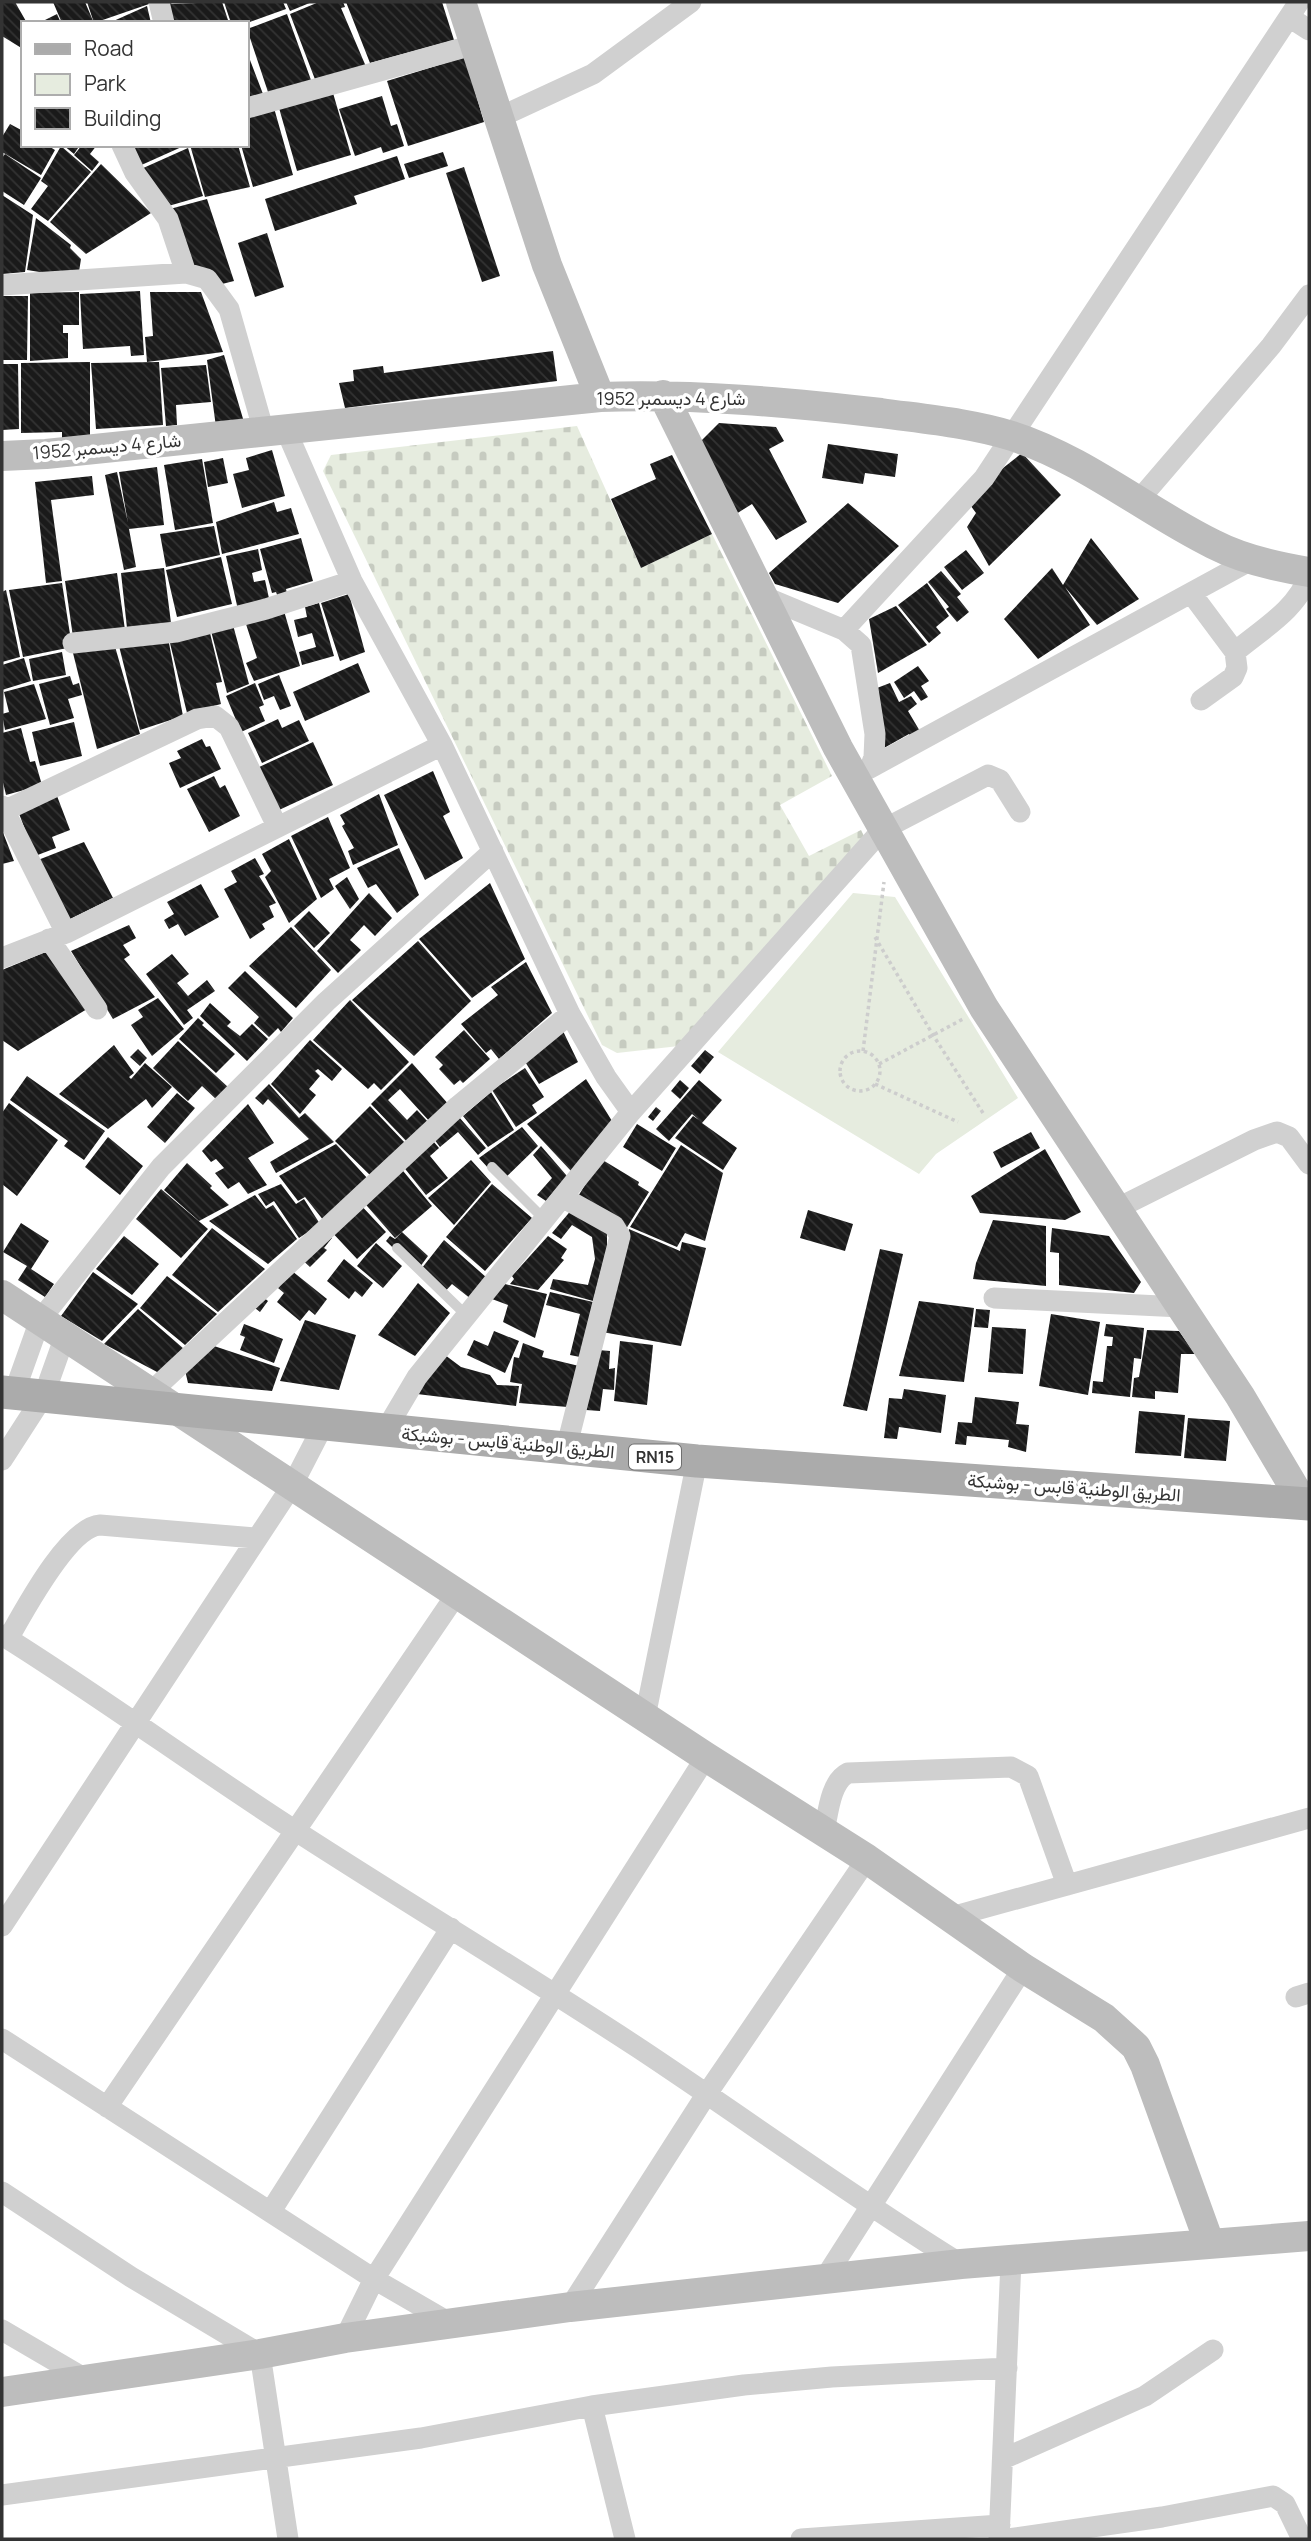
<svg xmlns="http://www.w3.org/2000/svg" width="1311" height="2541" viewBox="0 0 1311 2541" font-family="Manrope,Vazirmatn,sans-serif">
	<defs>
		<pattern id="cemetery-stones" width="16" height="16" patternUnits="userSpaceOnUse" patternTransform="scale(1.75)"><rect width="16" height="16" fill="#e6ecdf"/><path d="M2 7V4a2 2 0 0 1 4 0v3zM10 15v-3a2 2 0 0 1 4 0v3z" fill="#c6cbc0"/></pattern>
		<pattern id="building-back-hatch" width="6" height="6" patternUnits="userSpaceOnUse" patternTransform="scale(1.75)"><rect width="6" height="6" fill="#1a1a1a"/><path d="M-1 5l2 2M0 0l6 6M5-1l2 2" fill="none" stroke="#333"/></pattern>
	</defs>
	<rect width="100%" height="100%" fill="#fff"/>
	<path fill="url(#cemetery-stones)" d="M577,426l64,142 71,-34 120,242 -52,29 29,51 52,-26 3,6 -176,209 -71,8 -15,-8 -279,-574 8,-16z"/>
	<path fill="#e6ecdf" d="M853,893l42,4 123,201 -82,56 -17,20 -201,-122z"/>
	<path fill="url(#building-back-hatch)" d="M2,2h13l12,21h-4v26l-21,-13z
		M53,2h32l9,21h-32z
		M87,2h61l1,2 -55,19z
		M168,2l4,2 50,-2 7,21h-56z
		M224,2h59l3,7 -39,14h-16z
		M286,2h26l-22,9z
		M319,2h24l2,5 -4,1 26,61 -51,13 -26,-68z
		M346,2h96l12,38 -84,23z
		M147,6l4,17h-42z
		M57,14l4,9h-22z
		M287,14l24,66 -42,15 -22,-66z
		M247,52l16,42 -16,5z
		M465,57l19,65 -76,24 -21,-65z
		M333,93l18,62 -54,16 -18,-63z
		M382,96l9,30 6,-2 7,22 -21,7 -2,-6 -26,9 -16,-47z
		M274,108l19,67 -40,12 -12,-42h6v-29z
		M10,124l13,7v14h24l8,5 -14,25 -39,-23v-15z
		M63,145h17l-6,9z
		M82,145h15l-7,9 9,8 -7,9 -18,-16z
		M127,145h59l-49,22z
		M190,145h48l12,42 -45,10z
		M61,146l30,26 -43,49 -17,-12 17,-23 -7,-5z
		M188,148l15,48 -38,11 -24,-38z
		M443,152l5,14 -39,12 -5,-14z
		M5,154l36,24 -17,27 -22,-14v-33z
		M397,156l8,23 -51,17 3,8 -82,27 -10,-32z
		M101,164l50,49 -65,41 -36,-32z
		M464,167l36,109 -18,6 -36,-109z
		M2,195l31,20 -8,57 -23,2z
		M207,199l27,82 -16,4 -26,-12 -26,-63z
		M36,218l35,27 -1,3 11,11 -3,19 -51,-8z
		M267,233l17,54 -29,10 -17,-54z
		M140,291l4,64 -13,1 -1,-10 -47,3 -3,-55z
		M79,292v33h-16v8h5v25l-38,3v-68z
		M150,292h51l22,60 -76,10 -2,-25 8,-1z
		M2,296h26l-1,64h-25z
		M553,351l4,30 -212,27 -6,-25 15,-2 -1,-11 30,-4 1,7z
		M224,355l20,67 -28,5 -9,-67z
		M90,362v76h-28v-6l-41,1v-70z
		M159,362l4,63 -67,4 -5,-66z
		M2,364h16l1,65 -17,1z
		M206,365l5,37 -35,3 1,20 -11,1 -5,-58z
		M719,423l57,4 8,14 -15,8 38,73 -31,18 -24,-36 -16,10 -36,-72z
		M828,444l70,10 -3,23 -30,-4 -2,11 -41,-6z
		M272,450l13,46 -43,12 -9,-34 16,-4 -3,-12z
		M1022,453l39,42 -72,71 -22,-39 9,-14 -11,-15z
		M672,455l40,79 -71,34 -30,-69 45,-20 -6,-15z
		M223,458l5,25 -20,4 -4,-25z
		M202,459l11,64 -38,7 -11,-65z
		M157,467l7,58 -35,4 7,38 -12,3 -19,-95 12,-3 11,51 -9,-51z
		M92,476l2,19 -43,5 11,81 -16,2 -11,-101z
		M274,502l3,10 14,-4 8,26 -77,20 -6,-32z
		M848,503l51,43 -61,57 -63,-19 -6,-11z
		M214,526l6,29 -54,12 -6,-33z
		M301,538l12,43 -27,8 1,5 -9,3 -2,-5 -4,1 -12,-44z
		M1091,538l48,61 -42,26 -32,-38 25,38 -52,34 -34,-40 48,-51 11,17z
		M258,549l4,21 -10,3 2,9 11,-2 5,23 -32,7 -12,-54z
		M966,550l18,23 -22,17 -18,-23z
		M221,557l11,47 -55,13 -11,-47z
		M164,568l7,55 -44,5 -6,-55z
		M941,571l20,23 -4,3 12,15 -12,10 -11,-13 3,-2 -21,-25z
		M117,573l8,57 -52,7 -8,-56z
		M62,583l10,64 -49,10 -14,-67z
		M927,583l22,33 -13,11 5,6 -12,10 -31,-38z
		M6,590l14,67 -18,5v-70z
		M349,594l16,58 -25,9 -19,-58z
		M319,603l15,53 -32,9 -3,-13 17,-5 -4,-14 -14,4 -4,-17 13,-3 -2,-10z
		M896,606l31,39 -49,28 -9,-54z
		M284,611l16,55 -46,15 -8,-18 11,-5 -12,-37z
		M233,625l16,59 -22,9 -16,-62z
		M209,629l13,53 -6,1 5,21 -34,9 -18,-74z
		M168,638l15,78 -43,14 -21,-84z
		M114,643l26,91 -43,15 -25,-100z
		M62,652l4,23 -33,6 -4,-22z
		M24,658l7,23 -29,9v-25z
		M358,663l12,29 -65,29 -12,-29z
		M918,666l11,15 -8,5 7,11 -7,4 -7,-10 -10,7 -10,-16z
		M279,675l12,31 -11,4 -6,-14 -10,4 -6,-16z
		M70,676l3,9 6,-2 3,12 -14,4 6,19 -24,7 -11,-41z
		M255,683l9,22 -5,2 6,14 -24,11 -15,-36z
		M890,683l9,19 12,-6 6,8 -9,7 13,22 -10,4 -2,-3 -25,14 -7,-60z
		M34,684l12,35 -41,11 -3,-16 7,-2 -5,-20z
		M278,719l4,9 17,-8 10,21 -47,22 -14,-30z
		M74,722l8,34 -42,10 -8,-34z
		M21,728l9,34 5,-1 7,24 -36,10 -4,-17v-45z
		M202,739l4,8 4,-1 11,23 -41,19 -11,-25 12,-5 -4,-7z
		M313,742l20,43 -54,25 -22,-42z
		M433,771l17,41 -7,4 20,42 -38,22 -41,-85z
		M214,776l6,12 5,-3 15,31 -31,16 -22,-43z
		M379,794l19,51 -45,20 -5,-14 6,-3 -12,-22 3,-2 -5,-9z
		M57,796l13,34 -18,7 4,11 -21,8 -17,-45z
		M328,817l22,51 -21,11 5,10 -13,9 -30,-62z
		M2,830l12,31 -12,3z
		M289,839l28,60 -28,24 -24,-46 6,-6 -9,-17z
		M84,842l29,56 -45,22 -30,-60z
		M399,848l20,47 -22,18 -21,-29 -8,4 -11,-20z
		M255,858l9,16 -5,2 17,27 -7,3 5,11 -12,7 3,5 -15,10 -26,-50 13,-7 -6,-11z
		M347,877l12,22 -9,10 -15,-23z
		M490,883l35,76 -53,39 -53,-59z
		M201,884l18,33 -34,19 -7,-12 -9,5 -5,-9 10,-6 -7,-12z
		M369,893l23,25 -17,18 -11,-11 -14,15 11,10 -23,23 -21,-22z
		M309,911l21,22 -16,15 -20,-22z
		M129,925l7,13 -13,7 7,10 -6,4 31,38 -42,22 -42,-68z
		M291,927l40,43 -35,38 -47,-42z
		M418,941l53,60 -57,55 -62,-56z
		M48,951l39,58 -69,42 -16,-11v-70z
		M172,954l17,20 -12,9 11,13 19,-16 8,11 -28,19 6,8 -9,7 -38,-51z
		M526,962l26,51 -53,46 -8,-10 -5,4 -25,-29 37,-29 -7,-8z
		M245,971l48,47 -12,14 -3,-4 -9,9 -15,-14 5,-6 -31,-29z
		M158,998l26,31 -32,27 -21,-31 12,-8 -5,-7z
		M350,1000l59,62 -28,28 -7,-7 -6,6 -55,-49z
		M210,1003l21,19 -4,4 13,10 12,-12 16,15 -21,22 -47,-45z
		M198,1018l6,5 -2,2 33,29 -19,19 -37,-34z
		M562,1029l16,33 -39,22 -15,-24z
		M464,1030l26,29 -27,24 -3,-3 -6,5 -15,-16 4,-4 -8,-8z
		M310,1040l32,29 -10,12 -14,-12 -3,2 5,5 -11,13 7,6 -16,19 -29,-30z
		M178,1041l51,47 -12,12 -15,-14 -14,15 -35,-33z
		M114,1045l20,28 -5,4 2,2 14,-16 27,24 -20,21 -6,-9 -38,30 -49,-35z
		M138,1049l9,9 -7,8 -10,-9z
		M705,1050l9,7 -14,17 -9,-8z
		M412,1063l38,43 -19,17 -31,-34 -12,11 19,20 10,-10 12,13 -21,20 -37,-39z
		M525,1068l19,29 -12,8 5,8 -21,14 -24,-37z
		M27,1076l78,55 -21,29 -20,-14 4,-5 -58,-41z
		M586,1079l26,42 -41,50 -44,-47z
		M680,1080l9,8 -9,11 -9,-8z
		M699,1080l23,20 -20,23 35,25 -14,22 -48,-32 18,-22 6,4 -7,-6 -23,27 -13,-12z
		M269,1084l30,34 6,-5 29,29 -58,31 -6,-11 39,-23 -41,-40 -5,6 -8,-7z
		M491,1092l23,38 -26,17 -25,-31z
		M177,1093l18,15 -30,35 -18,-16z
		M9,1103l49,37 -41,56 -15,-12v-71z
		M248,1104l26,39 -26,15 19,27 -19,9 -9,-12 -11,7 -13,-16 9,-5 -8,-9 -5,3 -9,-11z
		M370,1106l36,38 -33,34 -38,-37z
		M656,1107l5,4 -8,10 -5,-4z
		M459,1117l27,31 -8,7 -20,-23 -18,15 -6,-8z
		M637,1124l39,24 -14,23 -39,-24z
		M522,1127l16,19 -37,36 -22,-24z
		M1031,1132l9,16 -39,20 -8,-16z
		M108,1137l35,29 -23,29 -35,-28z
		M433,1141l6,7 -9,8 18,22 -22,17 -24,-30z
		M336,1144l32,35 -44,42 -19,-24 -7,4 -19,-25z
		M681,1145l42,28 -18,68 -20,-8 -8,14 -47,-20z
		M541,1146l26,30 -21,25 -9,-6 15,-17 -19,-23z
		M1045,1149l36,63 -16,8 -85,-7 -9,-17z
		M601,1159l38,23 -1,3 11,7 -23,37 -49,-31z
		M471,1160l20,22 -37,43 -26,-27z
		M187,1163l25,23 -2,2 19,17 -30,16 -35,-31z
		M399,1166l33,40 -37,32 -35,-40z
		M281,1184l15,20 8,-5 16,25 -21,14 -25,-37 -8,5 -8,-12z
		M492,1184l40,34 -47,53 -39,-34z
		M161,1189l47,40 -27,29 -45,-39z
		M255,1195l11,14 7,-4 24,34 -29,25 -59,-43z
		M357,1201l29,31 -29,27 -29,-31z
		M573,1208l34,23v17l-14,53 -43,-12 3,-10 35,6 7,-26 -3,-22 -20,-12 -11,14 -9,-6z
		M808,1210l45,14 -8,27 -45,-13z
		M993,1220l53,6v60l-73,-7 3,-16z
		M21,1223l28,18 -18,28 23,15 -9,13 -27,-17 9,-14 -24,-14z
		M212,1228l53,41 -47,43 -46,-37z
		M1052,1228l57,8 32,46 -7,11 -75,-8v-32l-9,-1z
		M629,1229l51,22 2,-9 24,6 -25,98 -79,-14z
		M323,1231l9,7 -8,10 3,2 -17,17 -12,-11z
		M402,1232l26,24 -11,15 -31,-30 4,-5 5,3z
		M124,1236l35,28 -27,31 -36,-26z
		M548,1236l19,13 -6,9 3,2 -26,30 -28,-6 4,-5 -2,-3z
		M444,1240l43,38 -16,21 -19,-15 -11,12 -23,-23z
		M376,1243l26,23 -19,22 -26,-22z
		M880,1249l23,5 -36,157 -24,-5z
		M344,1259l29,24 -11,14 -7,-6 -6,8 -22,-18z
		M292,1271l35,28 -12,16 -6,-5 -9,11 -23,-19 7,-9 -6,-5z
		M93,1272l45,32 -36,37 -41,-25z
		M167,1276l50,38 -32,31 -45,-37z
		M418,1283l32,30 -35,43 -37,-21z
		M505,1284l42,10 -12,44 -32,-16 5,-17 -16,-6z
		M550,1292l43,10 -13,55 -10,-2 10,-41 -34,-9z
		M258,1293l10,8 -8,11 -10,-8z
		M919,1301l55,7 -10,74 -65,-6z
		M138,1309l46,40 -25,24 -55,-29z
		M976,1309l14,1 -2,18 -14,-1z
		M1051,1314l49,8 -12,73 -49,-9z
		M305,1320l51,15 -17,55 -59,-9z
		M244,1324l39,15 -9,24 -34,-13 5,-13 -5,-2z
		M1106,1324l38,4 -3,31 -7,-1 -4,39 -38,-4 1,-12 10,1 4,-36h5l1,-9 -9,-1z
		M992,1327l34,2 -3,45 -35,-2z
		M1147,1330l32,1 16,23h-14l-3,39 -23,-2v8l-23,-2 2,-19 5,-1z
		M494,1331l25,10 -14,32 -38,-18 7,-15 14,6z
		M620,1341l33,4 -6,60 -33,-4z
		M523,1343l21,8 -2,6 37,9 -11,41 -49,-4 3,-19 -12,-2 4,-25 5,1z
		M208,1344l72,24 -8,23 -84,-8 -4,-17z
		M598,1350l12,1 -1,18 6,-1 -1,22 -11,-1 -3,22 -14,-1z
		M445,1355l16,12 29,8 7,10 22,1 -3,20 -99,-12z
		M904,1389l42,6 -5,38 -42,-6 -2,12 -13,-1 5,-40 13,1z
		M975,1397l44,5 -3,22 13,1 -3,27 -18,-5 1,-7 -42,-4 -1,9 -11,-1 3,-22 14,1z
		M1139,1411l46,4 -4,41 -46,-3z
		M1188,1418l42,3 -4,40 -42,-3z"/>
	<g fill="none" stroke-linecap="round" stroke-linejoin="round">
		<path stroke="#cdcdcd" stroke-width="3.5" stroke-dasharray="3.5 3.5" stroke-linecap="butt" d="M875,937l58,98 50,78
			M863,1051l21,-169
			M840 1071a20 20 0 1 1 40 0a20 20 0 1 1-40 0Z
			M879,1064l84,-45
			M875,1084l83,38"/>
		<path stroke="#d0d0d0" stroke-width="10" d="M492,1167l52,52
			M397,1248l69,67"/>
		<path stroke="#d0d0d0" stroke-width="21" d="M159,2l5,21
			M1289,17l20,13
			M247,108l226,-63
			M498,118l95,-44 98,-72
			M122,145l13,28 33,46 18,54
			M2,285l184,-12 21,6 22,30 35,123
			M286,430l66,151 90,164 128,269 36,63 25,35
			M1138,501l133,-155 38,-51
			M1191,593l44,59 2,16 -4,9 -32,23
			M760,595l84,35 17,15 14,89 -1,23 -4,11 -7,3
			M844,630l140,-152 315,-476
			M73,643l103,-11 90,-23 86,-28
			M1235,652c27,-23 62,-42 74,-77
			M870,768l383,-209
			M2,806l64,127
			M6,810l191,-91 18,-3 14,11 48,99
			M49,939l48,70
			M2,958l64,-25 376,-188
			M562,1197l52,29 6,10 -54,213
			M1116,1209l138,-69 23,-8 12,5 20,27
			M994,1298l187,9
			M151,1392l307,-286 112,-92
			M14,1393l26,-73 121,-153 165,-165 167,-151
			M385,1431l32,-54 214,-265 251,-282 106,-55 12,5 20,32
			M2,1460l42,-65 21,-59
			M2,1635c101,63 197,134 297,198 113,73 228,142 341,216 107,71 211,147 321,215
			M8,1639c16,-28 60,-112 92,-114l155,13
			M645,1717l52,-256
			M824,1832c4,-18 6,-50 24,-59l163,-6 17,9 39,109
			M951,1917l358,-99
			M2,1926l291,-442 32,-62
			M1296,1997l13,-4
			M2,2039l372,240 76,44
			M107,2107l351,-515
			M2,2192l129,85 129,77 28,185
			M271,2211l180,-283
			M825,2278l198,-310
			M570,2307l136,-212 161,-236
			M2,2330l82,48
			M345,2338l29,-59 332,-522
			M592,2406l33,133
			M1003,2459l142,-63 68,-46
			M2,2495l419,-57 171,-32 152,-21 88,-8 175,-9
			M801,2539l199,-14
			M999,2539l12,-278
			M1008,2539l154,-22 111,-21 12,8 17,35"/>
		<path stroke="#bdbdbd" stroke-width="30" d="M461,2l86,263 53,132
			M663,395l175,353 146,260 256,388 64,108
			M2,456l44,-2 554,-57c95,-3 187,5 281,16 43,6 89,10 131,23 72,23 134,75 201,108 29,15 64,23 96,28
			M2,1295l704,462 161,102 156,109 81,50 32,29 9,18 64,177
			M2,2392l258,-38 85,-16 225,-31 391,-43 348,-28"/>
		<path stroke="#ababab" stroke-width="33" d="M2,1392l695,69 612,43"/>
	</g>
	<g text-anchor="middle" stroke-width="7" stroke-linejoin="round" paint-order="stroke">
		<rect fill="#fff" stroke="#707070" stroke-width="2" x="629" y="1444.5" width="52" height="25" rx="5"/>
		<g font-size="16" font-weight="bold" fill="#333">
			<text x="655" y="1463">RN15</text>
		</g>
		<g font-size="18" fill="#333" stroke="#fff">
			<text x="671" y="405">شارع 4 ديسمبر 1952</text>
			<text transform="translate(107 447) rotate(-5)" y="6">شارع 4 ديسمبر 1952</text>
			<text transform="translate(508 1443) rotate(5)" y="6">الطريق الوطنية قابس - بوشبكة</text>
			<text transform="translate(1074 1488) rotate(4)" y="6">الطريق الوطنية قابس - بوشبكة</text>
		</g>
	</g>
	<rect width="1311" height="2541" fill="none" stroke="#333333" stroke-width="7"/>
	<rect x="21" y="21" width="228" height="126" fill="#ffffff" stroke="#adadad" stroke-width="2"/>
	<rect x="35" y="44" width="35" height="10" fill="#ababab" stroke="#adadad" stroke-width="2"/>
	<text x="84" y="56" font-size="21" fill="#333333">Road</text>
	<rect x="35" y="74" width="35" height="21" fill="#e6ecdf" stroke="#adadad" stroke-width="2"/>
	<text x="84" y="91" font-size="21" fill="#333333">Park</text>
	<rect x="35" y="108" width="35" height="21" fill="url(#building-back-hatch)" stroke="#adadad" stroke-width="2"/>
	<text x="84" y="126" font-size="21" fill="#333333">Building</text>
</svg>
